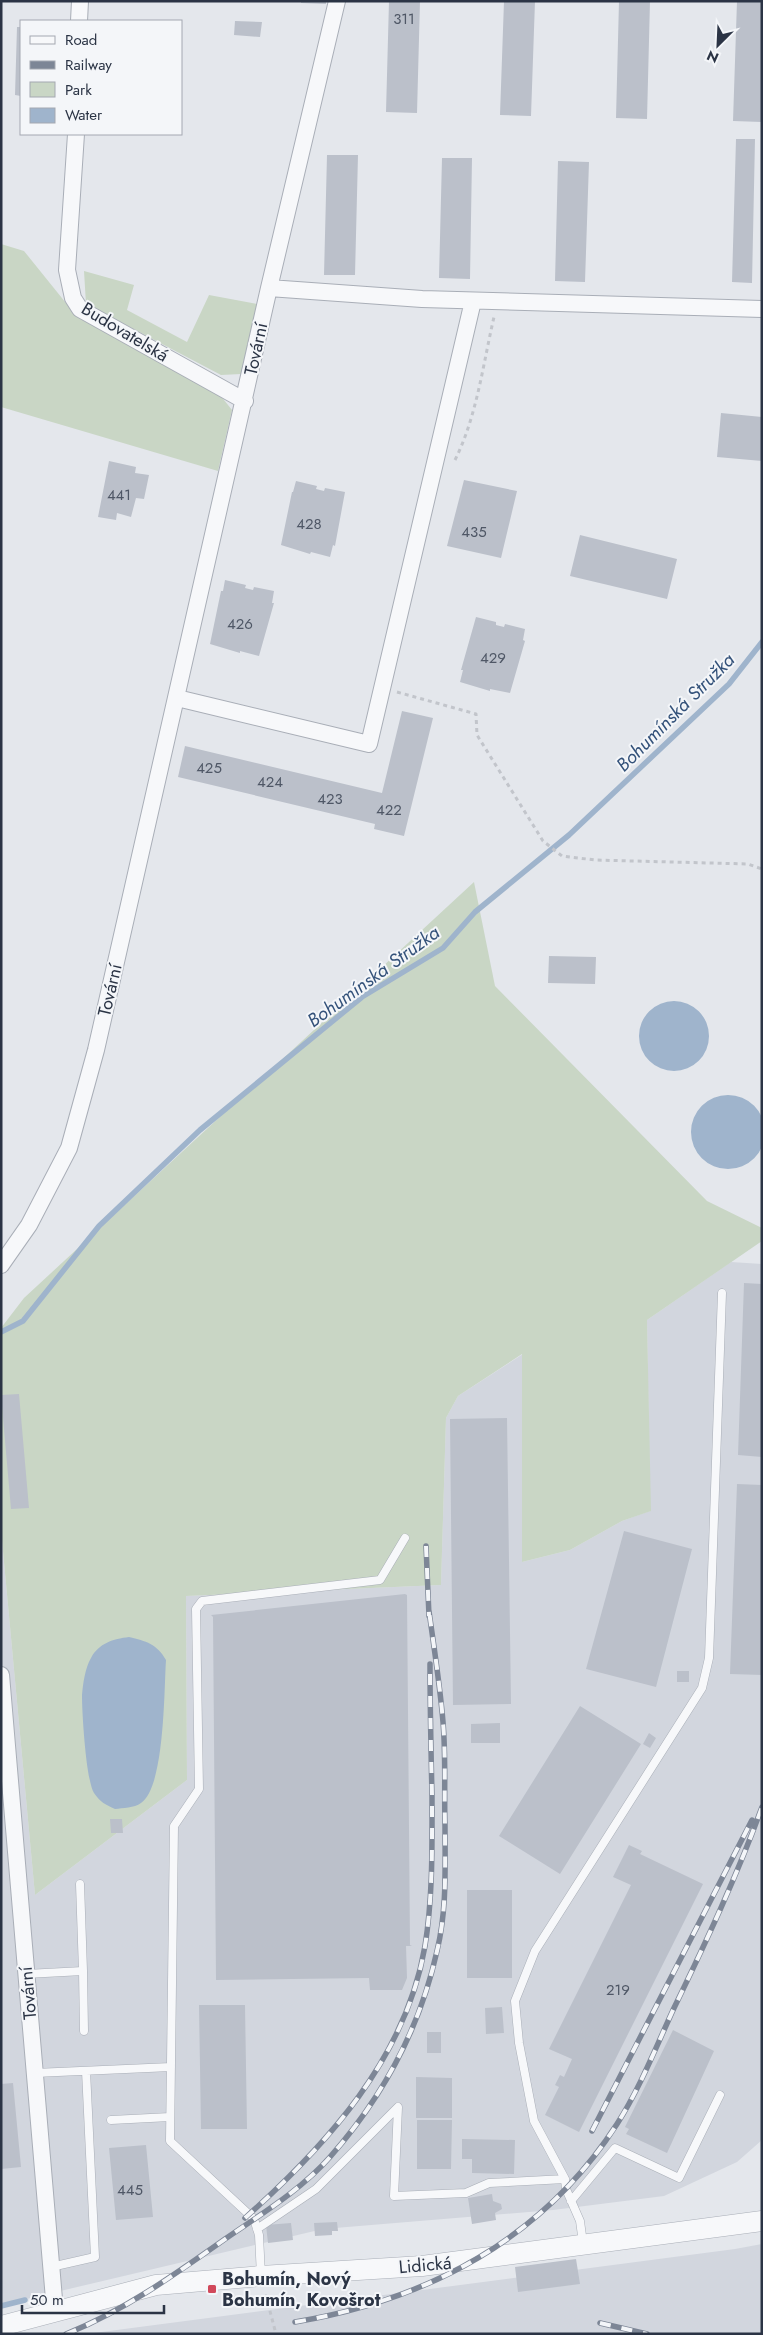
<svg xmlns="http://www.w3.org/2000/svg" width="763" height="2335" viewBox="0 0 763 2335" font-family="Jost,sans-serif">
	<rect width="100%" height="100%" fill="#e4e7ec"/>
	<path fill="#d2d6de" d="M731,1262l31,2v876l-25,22 -73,34 -111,14 -230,19 -322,76v-775l34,365 152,-115 -1,-184 255,-11 5,-167 12,-22 65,-42 -1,208 48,-12 52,-29 28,-10 -3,-191z
		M762,2244v90h-676l649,-85z"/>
	<path fill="#c9d6c5" d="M1,244l23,7 50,62 142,77 16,20 -14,61 -217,-64z
		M84,271l50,14 -7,25 60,32 22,-47 48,9 -16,70 -20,1 -135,-71z
		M474,882l21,104 212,215 55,27v13l-115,79 4,191 -29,10 -52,29 -48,12v-208l-64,42 -12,22 -5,167 -255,11 1,184 -152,115 -34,-365v-202l23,-30z"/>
	<path fill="#9fb4cc" d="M639 1036a35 35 0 1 1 70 0a35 35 0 1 1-70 0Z
		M691 1132a37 37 0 1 1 74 0a37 37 0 1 1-74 0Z
		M129,1637c17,4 28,7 37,23 -2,29 -1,127 -25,143 -7,5 -18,5 -26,6 -9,-4 -15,-7 -21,-16 -8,-13 -12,-80 -12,-98 1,-11 3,-27 9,-37 8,-15 22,-19 38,-21z"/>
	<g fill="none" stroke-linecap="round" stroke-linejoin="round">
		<path stroke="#9fb4cc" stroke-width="5.5" d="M1,1332l22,-11 76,-95 101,-96 162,-133 81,-49 32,-36 94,-77 160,-151 33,-42
			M1,2306l24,-6"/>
	</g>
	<path fill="#bbc0ca" d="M301,1h25v3l-25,-1z
		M389,1h31l-3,112 -31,-1z
		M504,1h31l-4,115 -31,-1z
		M619,1h31l-3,118 -31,-1z
		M737,1l25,1v120l-29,-1z
		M235,21l27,1 -2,15 -26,-2z
		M17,27h4v69l-6,-1z
		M736,139h19l-3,144 -20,-1z
		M327,155h31l-3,120h-31z
		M442,158h30l-2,121 -31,-1z
		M558,161l31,1 -4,120 -30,-1z
		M721,413l41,4v44l-45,-4z
		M109,461l27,6 -1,6 14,2 -5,24 -8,-1 -5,19 -14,-4 -1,7 -18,-3z
		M464,480l53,11 -16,67 -54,-12z
		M296,481l21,5 -1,3 8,2 1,-3 20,4 -10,54 -2,-1 -3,12 -19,-5 -1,2 -29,-9 11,-53h1z
		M580,535l97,24 -10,40 -97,-23z
		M225,580l21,5 -1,3 8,2 1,-3 20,4 -2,12h2l-15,53 -19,-5v2l-30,-9 11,-53h2z
		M476,617l20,5v3l8,2 1,-3 20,5 -2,11 2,1 -15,52 -20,-4v2l-30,-9 3,-12h-2z
		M402,711l31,7 -29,118 -30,-7 1,-5 -197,-47 7,-31 197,47z
		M549,956l47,1 -1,27 -47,-1z
		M744,1283l18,1v173l-24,-2z
		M19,1394l10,114 -18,1 -10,-114z
		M507,1418l4,286 -58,1 -3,-286z
		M737,1484l25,1v190l-32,-1z
		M624,1531l68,18 -36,138 -70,-18z
		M405,1594l2,1 3,350 2,1h-6l1,32 -5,12h-32l-1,-12 -153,2 -3,-363 -2,-2z
		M677,1671h12v11h-12z
		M580,1706l61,38 -81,130 -61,-38z
		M500,1723v20h-29v-19z
		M649,1733l7,5 -6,10 -7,-4z
		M110,1819h12l1,14h-12z
		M629,1845l13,6 -2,3 63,30 -124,248 -34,-17 14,-28 -4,-2 5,-10 4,2 8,-18 -23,-10 82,-164 -18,-8z
		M467,1890h45v88h-45z
		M199,2005h46l2,124h-46z
		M502,2007l2,26 -18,1 -1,-26z
		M673,2030l41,21 -47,102 -41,-19 3,-5 -4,-2z
		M427,2032h14v21h-14z
		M416,2077l36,1v40h-36z
		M13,2083l8,84 -20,2v-85z
		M417,2120h35l-1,49h-34z
		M462,2139l53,1 -1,34 -42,-1v-14h-10z
		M146,2145l7,72 -37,3 -7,-72z
		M492,2194l1,7 8,3 1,5 -7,4 1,7 -24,4 -4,-26z
		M337,2222l1,9h-6v4l-17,1 -1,-13z
		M291,2223l2,17 -25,3 -2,-18z
		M576,2259l4,25 -62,8 -3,-25z"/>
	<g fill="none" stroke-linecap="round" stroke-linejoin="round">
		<defs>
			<path id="service" d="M80,1884l3,87
				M26,1974l57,-3 1,60
				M35,2073l136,-6
				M111,2120l59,-3
				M565,2179l-31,-58 -15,-78 -4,-42 20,-50 167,-263 7,-30 13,-365
				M571,2201l44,-53 64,30 41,-83
				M257,2229l59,-40 82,-82 -4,89 72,-3 23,-10 76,-4 1,10 14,32 3,22
				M51,2267l44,-10 -9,-186
				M261,2276l-2,-41 -5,-16 -84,-78 4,-315 25,-37 -3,-180 6,-8 178,-21 25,-42"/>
			<path id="minor" d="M79,21l1,-20
				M76,134l-9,136 6,28 7,11 165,92
				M269,288l153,11 340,10
				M177,698l192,46 104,-443
				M1,1265l28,-40 40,-77 27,-98 173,-762 68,-287
				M1,1675l54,636"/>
			<path id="tertiary" d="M1,2326l155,-41 105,-9 161,-10 340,-45"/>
		</defs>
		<use href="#service" stroke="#a9aeb7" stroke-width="9"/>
		<use href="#minor" stroke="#a9aeb7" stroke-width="18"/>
		<use href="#tertiary" stroke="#a9aeb7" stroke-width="21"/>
		<path stroke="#c2c5cb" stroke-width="3" stroke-dasharray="4 4" stroke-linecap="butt" d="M455,460c22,-44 28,-96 39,-143
			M397,692l79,22 1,21 66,106 19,15 33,4 153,4 14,5
			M233,2296v7l33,-7 10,38"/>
		<use href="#service" stroke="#f7f8fa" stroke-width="8"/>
		<use href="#minor" stroke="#f7f8fa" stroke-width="16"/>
		<use href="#tertiary" stroke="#f7f8fa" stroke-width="20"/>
		<defs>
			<path id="rail" d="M426,1546l3,70
				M592,2131l160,-311
				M245,2218c82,-73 161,-160 180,-272 8,-50 7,-100 7,-150 -1,-44 -2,-88 -2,-132
				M295,2322c133,-22 248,-83 322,-198 23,-36 39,-77 57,-116 32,-66 63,-132 88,-201
				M600,2323l47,11
				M66,2334c58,-23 111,-61 162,-97 35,-24 74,-48 102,-80 52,-59 90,-129 107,-206 10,-41 8,-83 8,-125 -1,-34 1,-69 -2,-104 -3,-37 -9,-74 -14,-111"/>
		</defs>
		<use href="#rail" stroke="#7d8696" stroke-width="5.5"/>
		<use href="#rail" stroke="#f4f6f9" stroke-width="4" stroke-dasharray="11" stroke-linecap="butt"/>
	</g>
	<rect fill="#d1495b" stroke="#f4f6f9" stroke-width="2" x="207" y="2284" width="10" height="10" rx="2.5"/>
	<g text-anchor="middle" stroke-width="4" stroke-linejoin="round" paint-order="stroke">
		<g font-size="15" fill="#4f5766">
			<text x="404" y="24">311</text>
			<text x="119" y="500">441</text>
			<text x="309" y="529">428</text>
			<text x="474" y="537">435</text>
			<text x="240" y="629">426</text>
			<text x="493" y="663">429</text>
			<text x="209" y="773">425</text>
			<text x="270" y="787">424</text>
			<text x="330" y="804">423</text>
			<text x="389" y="815">422</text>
			<text x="618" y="1995">219</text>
			<text x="130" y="2195">445</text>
		</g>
		<g font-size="18" fill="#2b3445" stroke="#f4f6f9">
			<text transform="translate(125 332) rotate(31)" y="6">Budovatelská</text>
			<text transform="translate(256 349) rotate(-78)" y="6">Tovární</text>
			<text transform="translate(110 990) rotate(-77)" y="6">Tovární</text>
			<text transform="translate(28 1993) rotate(-95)" y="6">Tovární</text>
			<text transform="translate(425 2265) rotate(-5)" y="6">Lidická</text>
		</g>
		<g font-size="18" font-weight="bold" fill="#2b3445" stroke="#f4f6f9" text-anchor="start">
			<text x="222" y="2285">Bohumín, Nový<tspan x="222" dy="21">Bohumín, Kovošrot</tspan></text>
		</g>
		<g font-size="19" font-style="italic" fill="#34527a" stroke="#f4f6f9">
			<text transform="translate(675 712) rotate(-45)" y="7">Bohumínská Stružka</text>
			<text transform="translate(373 976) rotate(-36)" y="7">Bohumínská Stružka</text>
		</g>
	</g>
	<rect width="763" height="2335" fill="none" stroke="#2b3445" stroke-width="5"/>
	<rect x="20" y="20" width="162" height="115" fill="#f4f6f9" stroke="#a4a8b1"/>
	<rect x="30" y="36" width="25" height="8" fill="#f7f8fa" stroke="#a4a8b1"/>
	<text x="65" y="45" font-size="15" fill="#2b3445">Road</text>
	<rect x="30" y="61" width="25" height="8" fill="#7d8696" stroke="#a4a8b1"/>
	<text x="65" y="70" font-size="15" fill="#2b3445">Railway</text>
	<rect x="30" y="82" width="25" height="15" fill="#c9d6c5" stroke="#a4a8b1"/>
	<text x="65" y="95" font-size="15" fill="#2b3445">Park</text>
	<rect x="30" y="108" width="25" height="15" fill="#9fb4cc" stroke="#a4a8b1"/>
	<text x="65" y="120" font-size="15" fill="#2b3445">Water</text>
	<g transform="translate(718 45) rotate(204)" stroke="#f4f6f9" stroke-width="4" paint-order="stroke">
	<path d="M0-4L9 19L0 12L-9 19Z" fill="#2b3445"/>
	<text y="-8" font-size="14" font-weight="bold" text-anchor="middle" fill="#2b3445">N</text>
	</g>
	<path d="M22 2305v8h142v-8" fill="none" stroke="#2b3445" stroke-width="2.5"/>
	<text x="30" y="2305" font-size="15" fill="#2b3445" stroke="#f4f6f9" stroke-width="4" paint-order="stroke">50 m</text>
</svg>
